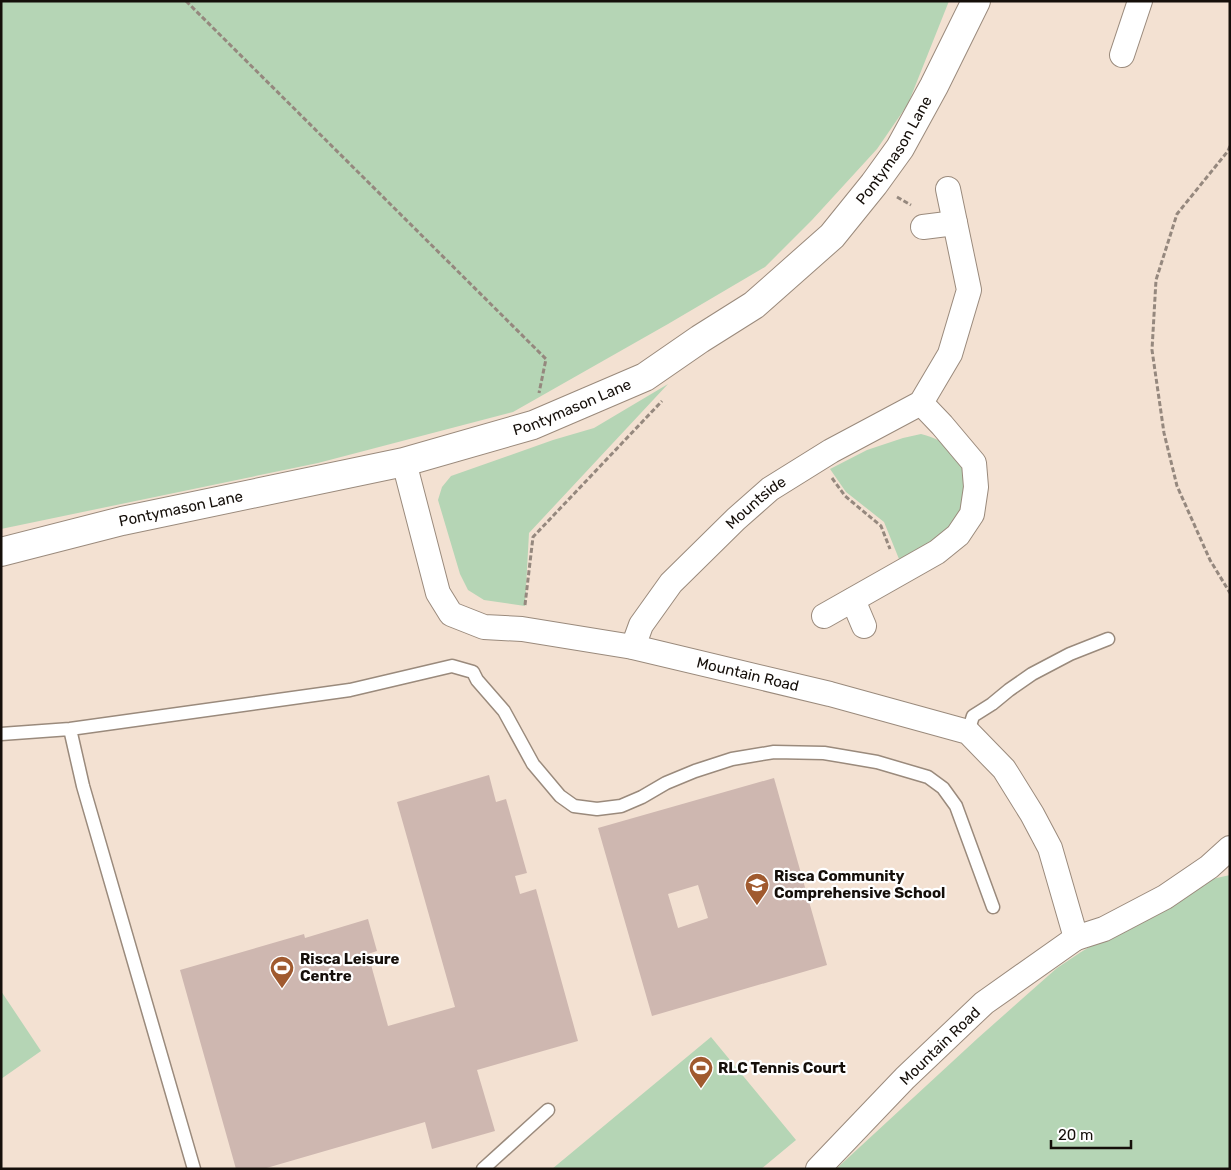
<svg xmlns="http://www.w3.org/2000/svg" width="1231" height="1170" viewBox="0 0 1231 1170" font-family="Rubik,sans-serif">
	<rect width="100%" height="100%" fill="#f3e1d2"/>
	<path fill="#b5d5b5" d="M1,1h948l-41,103 -31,45 -65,71 -47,47 -97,57 -155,88 -195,51 -317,66z
		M668,384l-139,149 -4,73 -41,-6 -16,-10 -8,-16 -22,-74 4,-13 9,-11 102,-36 41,-12z
		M921,434c12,3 25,8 33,18 17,22 14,63 -8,81 -12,11 -33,19 -47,26l-15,-37 -38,-30 -16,-23 37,-19 36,-12z
		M1230,875v294h-394l142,-131 79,-70 24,-16 118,-70z
		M1,991l40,60 -40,28z
		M711,1037l85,103 -35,29h-209z"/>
	<path fill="#ceb7b0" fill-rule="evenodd" d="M489,775l7,27 10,-3 21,74 -12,3 5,18 16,-5 42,152 -101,29 18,61 -63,18 -7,-27 -162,47h-27l-56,-199 124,-36 1,4 63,-19 9,32 -9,3 20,72 67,-19 -58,-205z
		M774,778l53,187 -175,51 -54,-188zM698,885l10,33 -30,10 -10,-34z"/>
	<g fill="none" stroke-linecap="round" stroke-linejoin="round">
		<defs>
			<path id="lane" d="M70,729l13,57 111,383
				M968,732l5,-16 19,-12 17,-14 23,-16 38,-20 38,-15
				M1,734l69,-5 280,-39 102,-24 21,6 4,8 27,31 29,53 27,32 14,10 23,3 24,-3 21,-9 24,-14 29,-12 37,-12 42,-7 50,1 53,9 51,15 15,11 13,18 37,101
				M483,1169l65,-59"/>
			<g id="street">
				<path d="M1122,55l18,-54"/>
				<path d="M923,227l32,-4"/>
				<path id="s1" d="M404,462l34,131 13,21 33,13 38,2 111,18 197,47 138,38 36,37 28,45 18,34 26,90 -92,65 -79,75 -87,91"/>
				<path d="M853,600l11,26"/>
				<path d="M824,616l113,-64 21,-17 14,-21 4,-27 -2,-24 -32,-38 -21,-22"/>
				<path id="s2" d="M633,647l8,-22 30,-42 65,-64 34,-30 61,-38 90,-48 29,-49 19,-64 -21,-101"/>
				<path d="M1076,938l28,-9 61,-32 44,-30 21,-19"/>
			</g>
			<g id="secondary">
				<path id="s3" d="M1,552l121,-31 282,-59 129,-37 112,-48 55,-38 54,-34 78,-69 42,-52 26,-36 34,-62 42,-85"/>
			</g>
		</defs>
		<use href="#lane" stroke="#9a8a7c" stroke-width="15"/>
		<use href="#street" stroke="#9a8a7c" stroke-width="26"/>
		<use href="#secondary" stroke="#9a8a7c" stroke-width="30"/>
		<path stroke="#95887e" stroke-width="3" stroke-dasharray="5 2.5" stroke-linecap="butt" d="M186,1l360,358 -7,34
			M1230,146l-2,5 -51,63 -21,66 -4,70 12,83 13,53 33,74 20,33
			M897,197l14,8
			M832,478l13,18 36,30 9,23
			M525,605l8,-68 129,-136"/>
		<use href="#lane" stroke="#fff" stroke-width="12"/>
		<use href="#street" stroke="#fff" stroke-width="24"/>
		<use href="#secondary" stroke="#fff" stroke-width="28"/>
	</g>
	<defs>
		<symbol id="school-pin" viewBox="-11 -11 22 30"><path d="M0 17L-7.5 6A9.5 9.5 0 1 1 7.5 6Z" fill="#a05a2f" stroke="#fff"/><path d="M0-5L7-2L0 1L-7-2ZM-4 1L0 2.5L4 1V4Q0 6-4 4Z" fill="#fff"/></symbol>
		<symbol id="stadium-pin" viewBox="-11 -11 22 30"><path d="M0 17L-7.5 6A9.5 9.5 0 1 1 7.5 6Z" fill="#a05a2f" stroke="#fff"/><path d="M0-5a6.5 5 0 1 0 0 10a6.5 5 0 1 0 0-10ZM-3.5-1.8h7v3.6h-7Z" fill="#fff"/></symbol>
	</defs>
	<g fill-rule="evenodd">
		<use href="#school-pin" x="743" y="871" width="28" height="38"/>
		<use href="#stadium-pin" x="268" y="954" width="28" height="38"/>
		<use href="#stadium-pin" x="687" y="1054" width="28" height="38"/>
	</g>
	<g text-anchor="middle" stroke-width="4.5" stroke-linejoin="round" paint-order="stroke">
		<g font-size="15" fill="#150f0a" stroke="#fff">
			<text dy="5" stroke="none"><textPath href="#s3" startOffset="1010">Pontymason Lane</textPath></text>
			<text dy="5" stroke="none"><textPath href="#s3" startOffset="590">Pontymason Lane</textPath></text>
			<text dy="5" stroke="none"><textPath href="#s2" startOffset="192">Mountside</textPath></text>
			<text dy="5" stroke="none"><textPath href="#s3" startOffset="185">Pontymason Lane</textPath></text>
			<text dy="5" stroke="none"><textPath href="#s1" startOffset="464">Mountain Road</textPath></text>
			<text transform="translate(940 1046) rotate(-44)" y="5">Mountain Road</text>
		</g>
		<g font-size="15" font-weight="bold" fill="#150f0a" stroke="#fff" text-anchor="start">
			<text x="774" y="881">Risca Community<tspan x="774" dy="17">Comprehensive School</tspan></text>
			<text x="300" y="964">Risca Leisure<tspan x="300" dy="17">Centre</tspan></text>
			<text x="718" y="1073">RLC Tennis Court</text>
		</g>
	</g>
	<rect width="1231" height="1170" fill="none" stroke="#150f0a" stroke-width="5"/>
	<path d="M1051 1140v8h80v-8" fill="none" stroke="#150f0a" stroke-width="2.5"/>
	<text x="1058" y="1140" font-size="15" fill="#150f0a" stroke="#ffffff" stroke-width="4" paint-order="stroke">20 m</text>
</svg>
